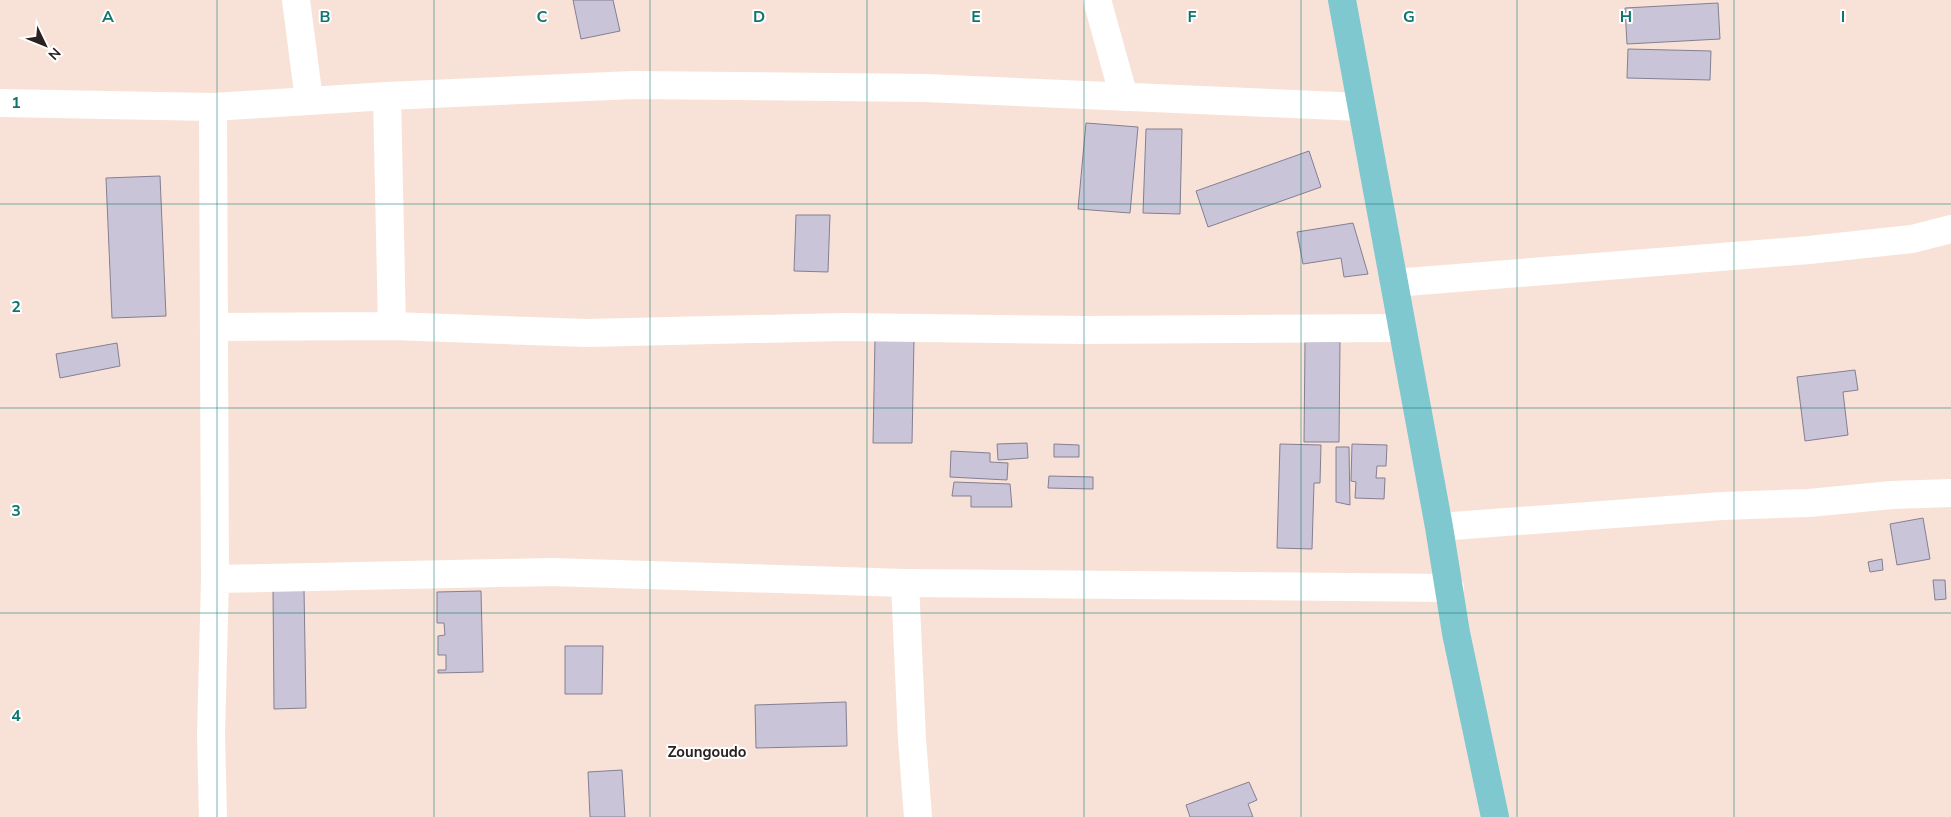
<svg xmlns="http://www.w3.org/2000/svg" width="1951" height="817" viewBox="0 0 1951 817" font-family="'Nunito Sans',sans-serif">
	<rect width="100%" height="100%" fill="#f8e2d7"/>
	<path fill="#c9c4d8" stroke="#847f92" d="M573,0h40l7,31 -39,8z
		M1718,3l2,36 -93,5 -2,-36z
		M1628,49l83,2 -1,29 -83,-2z
		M1086,123l52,4 -8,86 -52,-4z
		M1146,129h36l-2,85 -37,-1z
		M1309,151l12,36 -113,40 -12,-36z
		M160,176l6,140 -54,2 -6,-140z
		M796,215h34l-2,57 -34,-1z
		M1353,223l15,51 -24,3 -3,-19 -38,6 -6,-32z
		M875,338h39l-2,105h-39z
		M1305,342h35l-1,100h-35z
		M117,343l3,23 -60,12 -4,-24z
		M1855,370l3,20 -15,2 5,43 -43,6 -8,-64z
		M1027,443l1,15 -30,2 -1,-16z
		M1054,444l25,1v12h-25z
		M1280,444l41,1 -1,38h-6l-2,66 -35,-1z
		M1352,444l35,1 -1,21h-9l-1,12h9l-1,21 -29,-1 1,-16 -5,-1z
		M1336,447h13l1,58 -14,-3z
		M951,451l39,2v9l18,1 -1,17 -57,-3z
		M1049,476l44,1v12l-45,-1z
		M954,482l56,2 2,23h-41v-11h-19z
		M1923,518l7,41 -33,6 -7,-41z
		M1882,559l1,11 -13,2 -2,-10z
		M1933,580h12l1,19 -11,1z
		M273,589h31l2,119 -32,1z
		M481,591l2,81 -45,1v-3h8v-15h-8v-19l7,-1 -1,-12h-7v-31z
		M565,646h38l-1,48h-37z
		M846,702l1,44 -91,2 -1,-43z
		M622,770l3,47h-35l-2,-45z
		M1249,782l8,18 -9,4 5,13h-63l-4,-12z"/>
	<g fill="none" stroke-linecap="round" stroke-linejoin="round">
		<path stroke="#fff" stroke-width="28" d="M296,0l13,100
			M1097,0l27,97
			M387,96l5,230
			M0,103l213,4 174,-11 246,-11 293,3 435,19
			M213,107l2,472 -4,156 2,82
			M1394,283l415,-33 103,-11 39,-10
			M214,327l178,-1 195,7 255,-6 243,3 317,-2
			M1439,527l283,-21 87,-3 83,-8 59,-2
			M215,579l336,-7 354,11 545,5
			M905,583l7,156 6,78"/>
		<path stroke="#80c8cf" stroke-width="28" d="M1342,0l97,527 17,106 39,184"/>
	</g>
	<path fill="none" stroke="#0f766e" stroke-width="1" stroke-opacity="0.55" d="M217,0v817M434,0v817M650,0v817M867,0v817M1084,0v817M1301,0v817M1517,0v817M1734,0v817M0,204h1951M0,408h1951M0,613h1951"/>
	<g text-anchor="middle" stroke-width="4" stroke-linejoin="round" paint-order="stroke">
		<g font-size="15" font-weight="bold" fill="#2a221e" stroke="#fff">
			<text x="707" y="757">Zoungoudo</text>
		</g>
	</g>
	<g font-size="16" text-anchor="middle" font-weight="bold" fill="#0f766e" stroke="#fff" stroke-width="4" stroke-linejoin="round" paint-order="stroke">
		<text x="108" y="22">A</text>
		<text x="325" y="22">B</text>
		<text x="542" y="22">C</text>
		<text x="759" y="22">D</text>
		<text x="976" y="22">E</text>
		<text x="1192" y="22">F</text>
		<text x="1409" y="22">G</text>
		<text x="1626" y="22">H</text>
		<text x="1843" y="22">I</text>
		<text x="16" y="108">1</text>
		<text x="16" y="312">2</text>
		<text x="16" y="516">3</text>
		<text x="16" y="721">4</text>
	</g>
	<g transform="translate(45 45) rotate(133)" stroke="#ffffff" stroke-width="4" paint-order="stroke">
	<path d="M0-4L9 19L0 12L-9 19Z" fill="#2a221e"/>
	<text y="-8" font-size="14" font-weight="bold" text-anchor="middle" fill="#2a221e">N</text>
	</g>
</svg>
